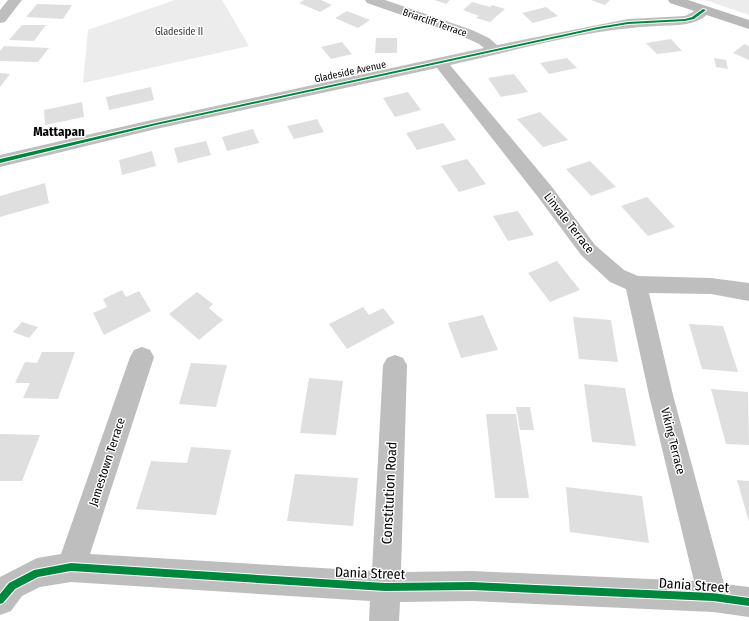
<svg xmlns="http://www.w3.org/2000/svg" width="749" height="621" viewBox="0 0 749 621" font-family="'Fira Sans Condensed',sans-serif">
	<rect width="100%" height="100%" fill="#fff"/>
	<path fill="#ececec" d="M175,0h47l27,46 -166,37 5,-53z
		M705,0h44v15z"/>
	<path fill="#dfdfdf" d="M304,0h17l11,5 -12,7 -21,-9z
		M434,0h16l-4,4z
		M591,0h19l-5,5z
		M472,2l18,5 2,-2 13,4 -15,13 -14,-4 3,-2 -16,-6z
		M37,4l35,1 -9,14 -37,-2z
		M546,7l12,9 -25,7 -11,-10z
		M347,11l23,9 -12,8 -23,-10z
		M22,25h24l-12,16 -25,-1z
		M376,38h21v15h-22z
		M671,39l11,12 -25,3 -11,-11z
		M342,42l10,12 -21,5 -10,-12z
		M744,44l5,2v14l-16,-7z
		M4,46l45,2 -11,14 -38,-1v-10z
		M567,58l10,10 -28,6 -9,-11z
		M714,58l12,2 2,9 -12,-2z
		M0,73l10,1 -10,13z
		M514,74l14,18 -27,5 -13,-19z
		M151,87l3,13 -45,10 -3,-13z
		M408,92l13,18 -26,7 -12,-19z
		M82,102l2,15 -39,8 -1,-15z
		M540,112l28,28 -25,7 -26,-28z
		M317,119l7,13 -30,7 -7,-13z
		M443,123l13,17 -39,10 -11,-17z
		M253,129l6,14 -32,8 -5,-14z
		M206,141l5,14 -33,8 -4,-15z
		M152,151l4,15 -34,9 -3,-15z
		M467,159l19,25 -27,8 -18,-26z
		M590,161l26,26 -25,9 -25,-27z
		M45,183l4,20 -49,14v-21z
		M647,197l28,30 -27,9 -27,-30z
		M518,211l16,24 -26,6 -15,-25z
		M557,261l23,29 -30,12 -22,-29z
		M122,290l4,7 13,-6 12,20 -47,24 -11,-22 14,-6 -4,-8z
		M197,292l16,12 -4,4 14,12 -24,20 -30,-26z
		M363,307l6,8 14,-7 12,15 -48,26 -18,-25z
		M483,315l15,35 -37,8 -13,-35z
		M573,317l38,3 7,42 -39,-3z
		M22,322l16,5 -9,11 -16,-6z
		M689,324l34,2 15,46 -36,-3z
		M42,352h33l-17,47 -35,-1 7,-15h-15l10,-21 12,1z
		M191,363l36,2 -11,42 -37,-3z
		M309,378l34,3 -7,54 -36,-2z
		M584,384l41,4 11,58 -44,-4z
		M711,389l37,3 1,53 -23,-1z
		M516,407h14l4,23h-14z
		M486,414h30l13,84h-34z
		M0,434l40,1 -18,46h-22z
		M191,447l40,3 -15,65 -80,-6 15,-48 36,2z
		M295,474l63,4 -5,48 -66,-5z
		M737,480l12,1v41z
		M566,487l76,9 7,47 -79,-11z"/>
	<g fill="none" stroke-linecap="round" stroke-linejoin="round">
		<path fill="#bebebe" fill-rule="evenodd" d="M8,0h14l-17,22 -5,1v-13z
			M365,0h20l87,30 17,8 8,7 131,-26 57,-3 19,-10 5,1 2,3c-12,17 -36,15 -54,16 -70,3 -139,24 -207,39l102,122 43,58 29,25 14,6 73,2 38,5v18l-38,-7 -62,-1 24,102 51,189 25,3v30l-36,-5 -241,-11 -72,1 -1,19h-30l1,-20 -299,-19 -31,5 -18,9 -11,15 -11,4v-38l2,-1 35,-18 24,-4 69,-197 4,-7 8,-3 8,3 4,7 -64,197 282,17 11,-206 4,-7 8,-3 8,3 4,7 -6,207 71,-1 222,10 -45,-186 -23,-106 -16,-7 -29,-27 -43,-58 -101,-129 -281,61 -156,38v-12l156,-36 328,-71 -5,-4 -17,-8 -95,-33z"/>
		<path fill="#b8b8b8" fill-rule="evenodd" d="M668,0h20l61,20v9l-79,-26z"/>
		<defs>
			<path id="cycleway" d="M703,9l3,1 -12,9 -9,2 -57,3 -30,5 -442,96 -156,38v-4l156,-36 442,-96 30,-5 57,-3 7,-2z
				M71,563l314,20 87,-1 241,11 36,5v8l-36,-5 -241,-11 -87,1 -314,-20 -33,6 -23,12 -12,14 -3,1v-10l9,-11 25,-13z"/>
		</defs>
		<use href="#cycleway" stroke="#fff" stroke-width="2"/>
		<use href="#cycleway" fill="#00873e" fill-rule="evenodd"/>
	</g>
	<g text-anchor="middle" stroke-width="3" stroke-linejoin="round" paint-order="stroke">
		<g font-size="10" fill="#000" stroke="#fff">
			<text transform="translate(435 22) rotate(19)" y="4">Briarcliff Terrace</text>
			<text transform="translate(350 71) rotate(-12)" y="4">Gladeside Avenue</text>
		</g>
		<g font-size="10" fill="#333" stroke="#fff">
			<text x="179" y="35">Gladeside II</text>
		</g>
		<g font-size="12" fill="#000" stroke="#fff">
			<text transform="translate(569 223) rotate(52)" y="4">Linvale Terrace</text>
			<text transform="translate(673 441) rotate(76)" y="4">Viking Terrace</text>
			<text transform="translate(107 462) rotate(-72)" y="4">Jamestown Terrace</text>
		</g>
		<g font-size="13" font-weight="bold" fill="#000" stroke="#fff">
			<text x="59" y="136">Mattapan</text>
		</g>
		<g font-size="14" fill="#000" stroke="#fff">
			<text transform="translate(389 493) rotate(-87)" y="5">Constitution Road</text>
			<text transform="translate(370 573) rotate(2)" y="5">Dania Street</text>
			<text transform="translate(694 585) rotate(4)" y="5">Dania Street</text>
		</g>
	</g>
</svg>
